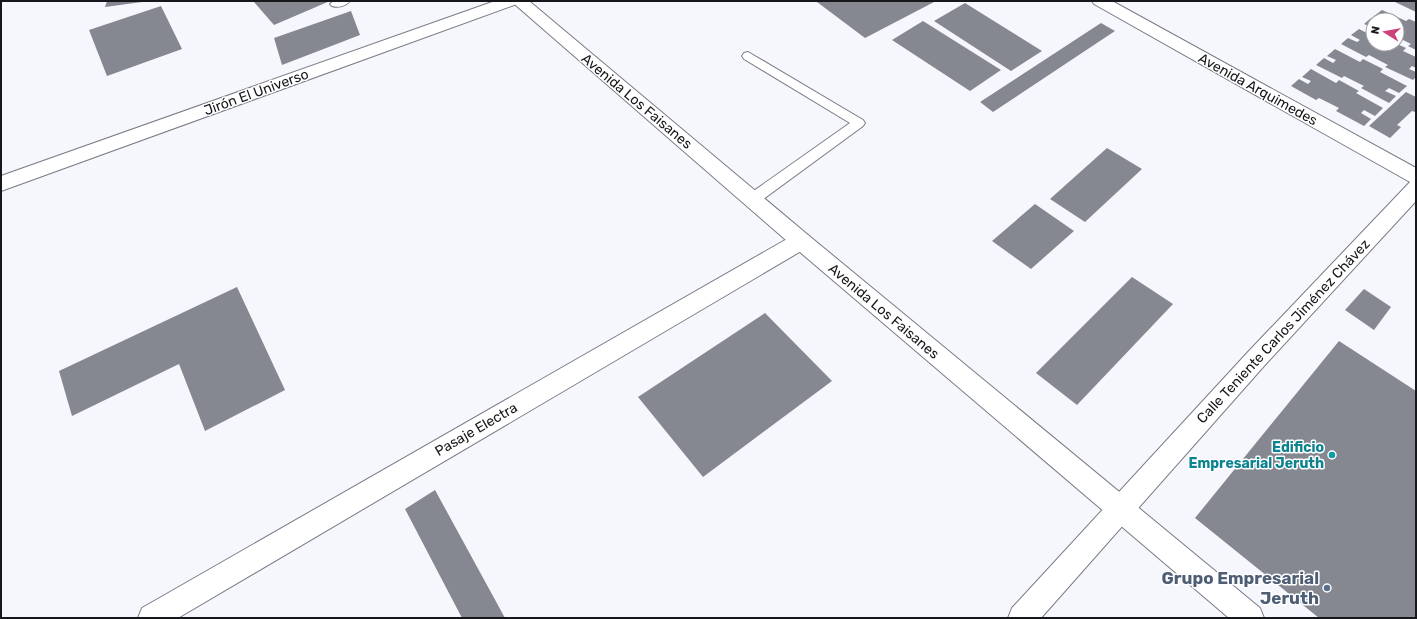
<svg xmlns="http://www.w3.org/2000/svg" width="1417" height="619" viewBox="0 0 1417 619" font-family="Rubik,sans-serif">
	<rect width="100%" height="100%" fill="#f5f7fd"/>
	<path fill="#858791" d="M107,1h35v1l-37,5z
		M255,1h75l-56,24 -20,-23z
		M818,1h118l-71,37 -48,-36z
		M1393,1h23v11z
		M965,3l77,48 -31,20 -77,-50z
		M161,6l21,43 -75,27 -18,-46z
		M1382,10l24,11 3,-2 7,3v28l-8,-4 3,-2 -14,-7v-17h-15l-8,-4z
		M351,11l9,24 -78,30 -8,-27z
		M1371,18l2,1v9l-9,-4z
		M923,21l78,49 -31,21 -78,-51z
		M1101,23l14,8 -122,81 -13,-10z
		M1359,29l14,7v8h24l9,4 -3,3 13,6v11l-4,-2 -3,3 7,3v5l-3,3 -28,-13 3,-2 -19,-10 -3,2 -25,-13 7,-6 9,4 3,-2 -9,-5z
		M1335,49l25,13 3,-3 20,10 -3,3 27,14 -8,7 -10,-5 -4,3 11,5 -7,7 -28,-15 3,-2 -20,-10 -2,2 -26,-13 8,-7 9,5 3,-3 -9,-4z
		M1311,69l25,14 3,-3 20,11 -3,2 27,15 -8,8 -11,-6 -3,3 10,6 -7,7 -28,-15 3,-3 -20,-10 -3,2 -25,-14 8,-7 9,5 3,-3 -9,-4z
		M1406,92l10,5v13l-1,2 -3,-1 -15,14 4,2 -11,11 -21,-12z
		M1107,148l35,21 -57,53 -35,-23z
		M1035,204l39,27 -43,38 -39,-28z
		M1132,277l41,27 -96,101 -41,-32z
		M237,287l48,103 -80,41 -26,-67 -107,52 -13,-45z
		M1364,289l27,18 -17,23 -29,-20z
		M765,313l67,68 -129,96 -65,-80z
		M1339,341l77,50v227h-97l-124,-100z
		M435,490l70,128h-43l-57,-109z"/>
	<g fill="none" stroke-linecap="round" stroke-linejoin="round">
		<defs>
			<path id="service" d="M350,1c-4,5 -12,7 -18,5l-2,-2 4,-3z
				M748,52l115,68 2,3 -2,3 -105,77 -5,1 -5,-1 -2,-4 2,-4 102,-72 -106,-64 -2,-3 2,-3z"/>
			<path id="minor" d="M495,1h24l-2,3 -516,187v-15z
				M1092,1h20l304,167v33l-152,165 -223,252h-33l4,-10 236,-256 162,-170 -316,-178z
				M801,233l7,2 3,6 -3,6 -630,371h-40l4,-10 652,-373z"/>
			<path id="tertiary" d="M511,1h18l279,234 452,373 4,10h-35l-435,-371z"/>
		</defs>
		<use href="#service" stroke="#797b85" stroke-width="2"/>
		<use href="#minor" stroke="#797b85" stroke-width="2"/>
		<use href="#tertiary" stroke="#797b85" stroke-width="2"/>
		<use href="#service" fill="#fff" fill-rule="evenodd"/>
		<use href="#minor" fill="#fff" fill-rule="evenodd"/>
		<use href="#tertiary" fill="#fff" fill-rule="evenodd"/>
	</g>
	<circle fill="#0f9aa8" stroke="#fff" stroke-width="1.5" cx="1332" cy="455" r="4"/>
	<circle fill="#5c6f8a" stroke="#fff" stroke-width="1.5" cx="1327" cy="588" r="4"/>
	<g text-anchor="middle" stroke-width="3" stroke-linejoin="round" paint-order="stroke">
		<g font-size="14" fill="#16171a" stroke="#fff">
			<text transform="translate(1258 89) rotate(29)" y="5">Avenida Arquimedes</text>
			<text transform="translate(256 92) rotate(-20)" y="5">Jirón El Universo</text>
			<text transform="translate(637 101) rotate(40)" y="5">Avenida Los Faisanes</text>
			<text transform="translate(884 311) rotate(40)" y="5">Avenida Los Faisanes</text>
			<text transform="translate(1283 331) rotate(-47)" y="5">Calle Teniente Carlos Jiménez Chávez</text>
			<text transform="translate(476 429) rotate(-30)" y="5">Pasaje Electra</text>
		</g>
		<g font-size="14" font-weight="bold" fill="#0d838f" stroke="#fff" text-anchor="end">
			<text x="1324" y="452">Edificio<tspan x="1324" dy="16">Empresarial Jeruth</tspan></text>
		</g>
		<g font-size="17" font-weight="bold" fill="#4e5e75" stroke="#fff" text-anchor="end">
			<text x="1319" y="584">Grupo Empresarial<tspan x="1319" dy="20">Jeruth</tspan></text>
		</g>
	</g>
	<rect width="1417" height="619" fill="none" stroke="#16171a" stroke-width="4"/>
	<g transform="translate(1385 32) rotate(281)"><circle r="19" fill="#ffffff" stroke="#a2a2a3"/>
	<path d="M0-3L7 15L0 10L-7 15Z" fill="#cc427b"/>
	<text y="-6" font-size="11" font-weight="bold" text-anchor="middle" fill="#16171a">N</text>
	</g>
</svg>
